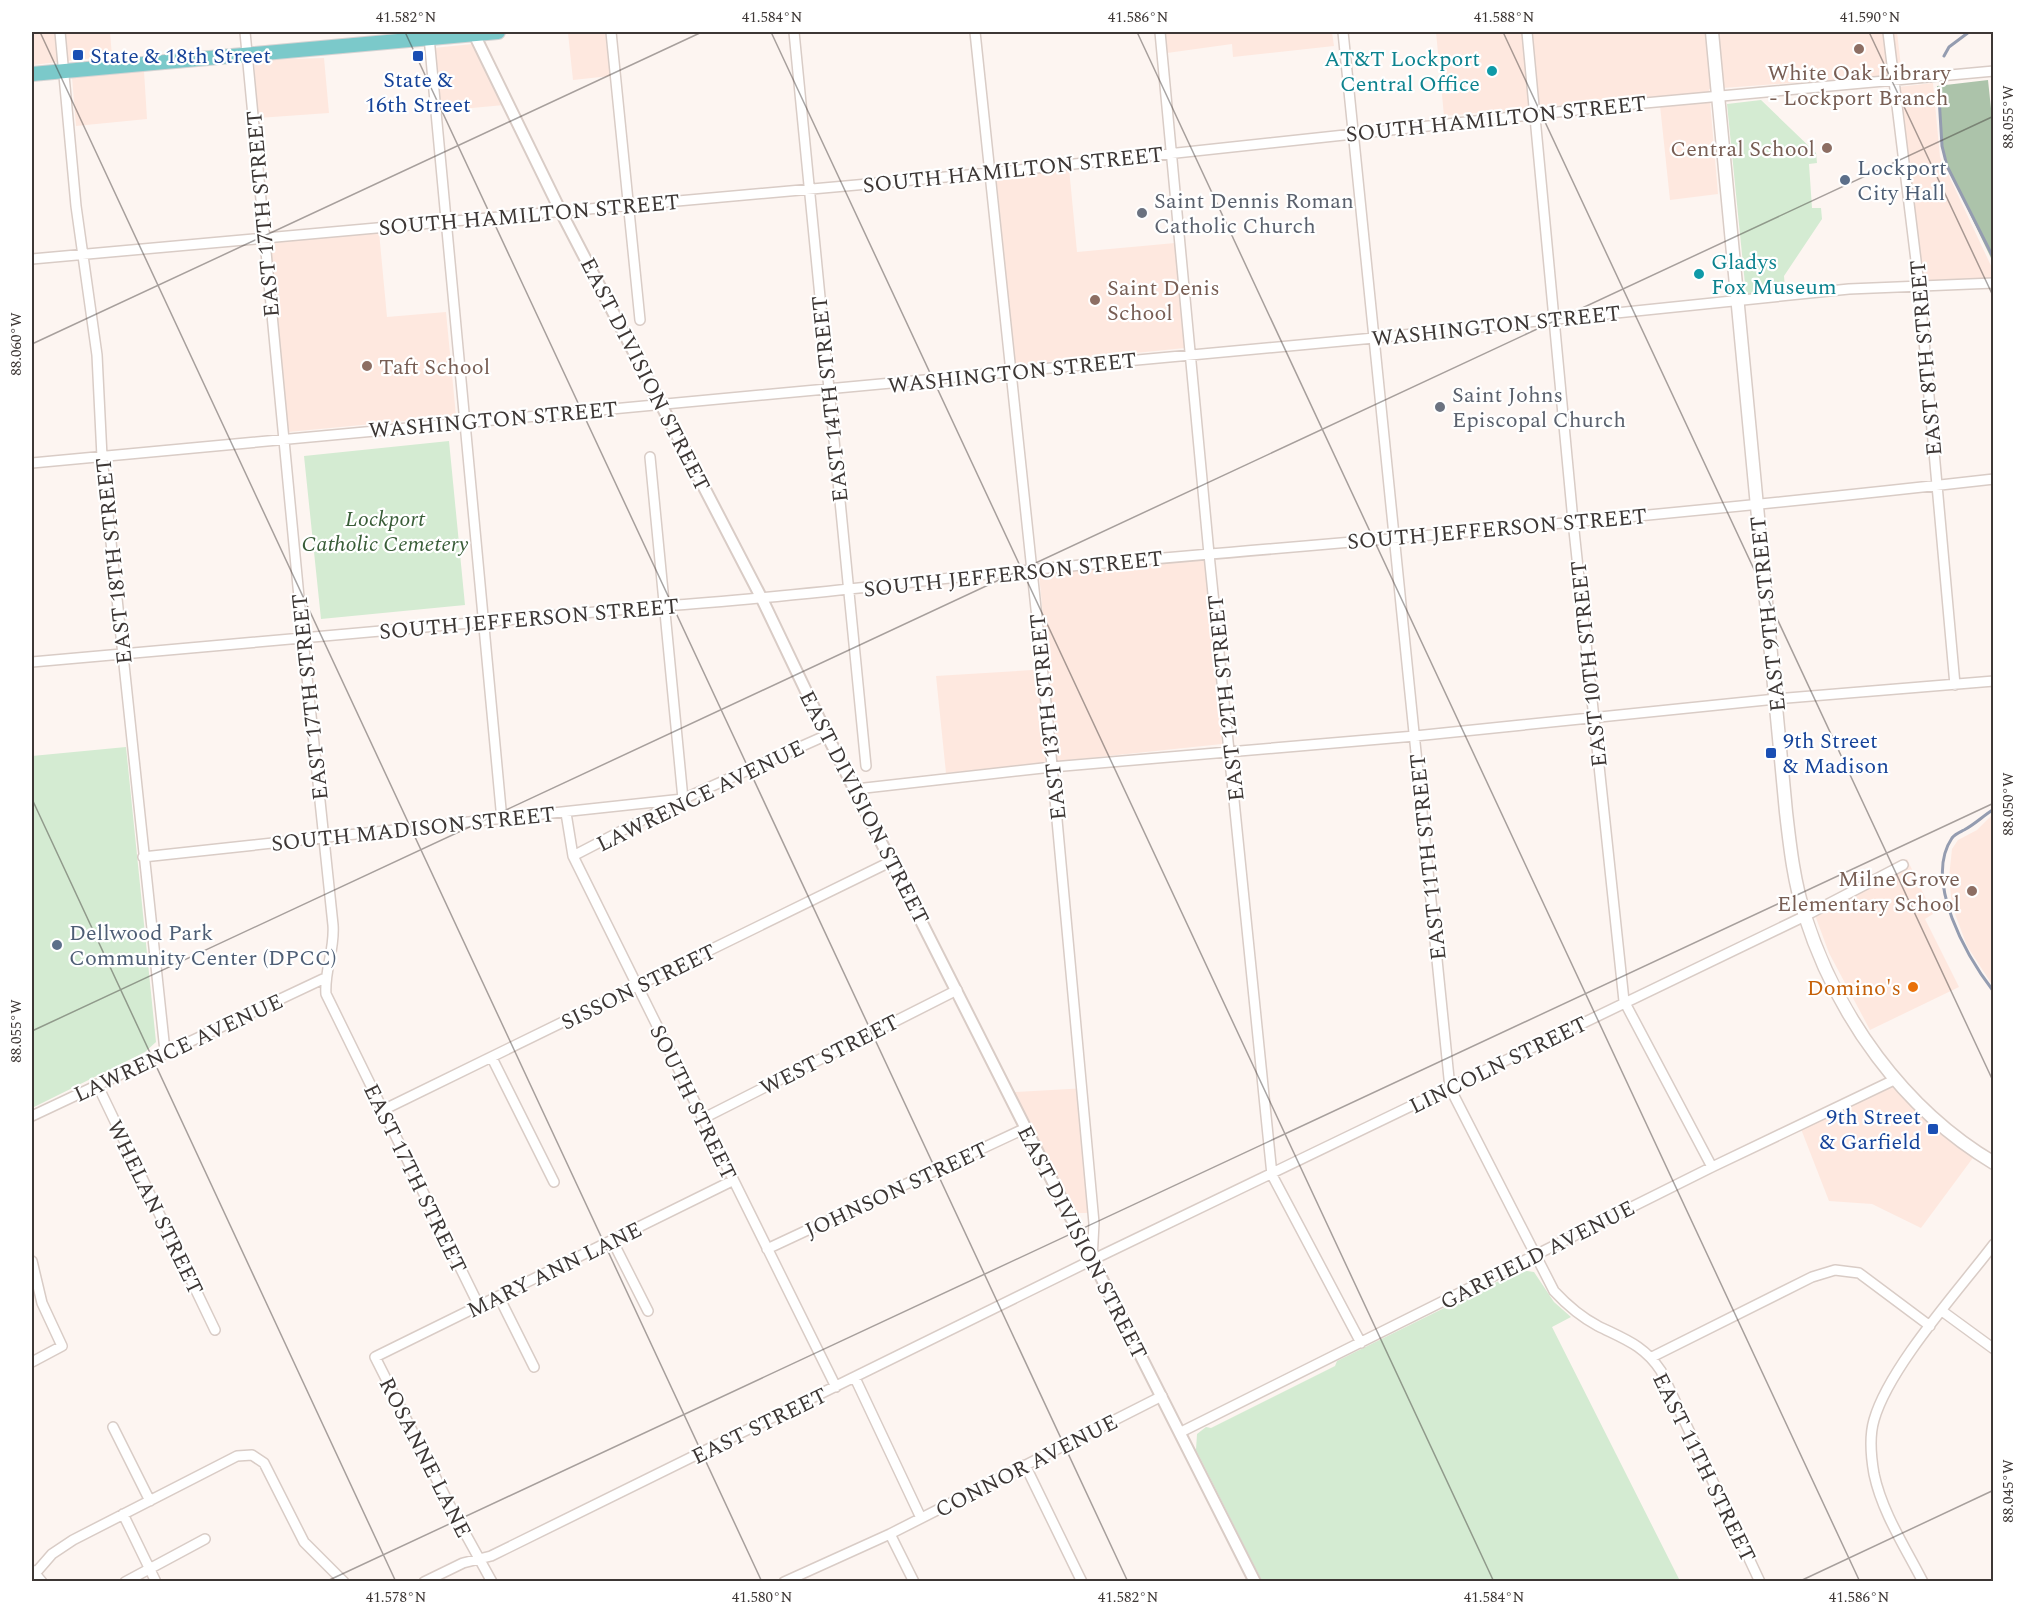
<svg xmlns="http://www.w3.org/2000/svg" width="2025" height="1613" viewBox="0 0 2025 1613" font-family="Spectral,serif">
	<rect width="100%" height="100%" fill="#fdf5f1"/>
	<path fill="#fee8df" d="M32,32h78l2,24 -80,9z
		M605,32l5,44 -37,4 -5,-47z
		M1165,32h167l2,14 -101,11 -1,-13 -65,9z
		M1436,32h461l5,43 -193,14 9,105 -48,6 -11,-104 -215,20z
		M473,44l31,61 -64,6 -7,-63z
		M324,58l5,55 -71,5 -4,-58z
		M144,71l3,48 -71,7 -4,-49z
		M1933,83l7,74 53,113v11h-71l-24,-194z
		M1069,168l8,84 98,-9 10,105 -170,17 -19,-190z
		M379,232l8,85 59,-5 10,104 -168,16 -18,-191z
		M1205,560l17,184 -276,29 -10,-97 112,-7 -9,-95z
		M1993,814v172l-26,-40 -15,-40 -3,-29 3,-28 6,-9 19,-10z
		M1907,859l26,55 -8,5 34,68 -89,43 -41,-77 -17,-46z
		M1895,1085l80,70 -54,73 -49,-24 -43,-3 -28,-72z
		M1087,1088l11,125h-23l-61,-121z"/>
	<path fill="#d4ebd2" d="M1761,100l55,53 1,10 -8,1 3,44h9l1,11 -38,57 1,13 -39,5 -19,-190z
		M449,441l16,164 -144,14 -17,-163z
		M126,747l30,295 -11,10 -113,56v-352z
		M1521,1270l13,2 20,30 17,15 -19,10 128,254h-418l-66,-131 1,-16 9,-7 5,1 124,-62 2,-5z"/>
	<path fill="#acc3aa" d="M1988,80l6,57 -1,133 -2,-12 -44,-92 -5,-20 -5,-60z"/>
	<g fill="none" stroke-linecap="round" stroke-linejoin="round">
		<path stroke="#949cb0" stroke-width="3" d="M1944,56l5,-9 20,-15
			M1939,97l3,49 5,20 47,93
			M1994,809c-11,7 -19,15 -30,21 -4,2 -9,4 -12,8 -29,43 15,119 42,154"/>
		<defs>
			<path id="minor" d="M60,32l16,174 21,149 5,102 63,594
				M245,32l58,607 30,286c2,25 -9,46 -7,69l153,312
				M611,32l29,288
				M794,32l72,734
				M975,32l73,690 46,501 -2,37
				M1160,32l49,522 63,621 89,168
				M1343,32l107,1056 104,203c13,14 27,26 44,35 26,13 46,19 63,45l99,211
				M1527,32l46,489 51,480 88,166
				M1888,32l31,253 36,400
				M429,37l73,783
				M32,259l958,-86 633,-68 371,-34
				M32,463l1342,-125 475,-49 145,-6
				M32,662l631,-56c136,-9 271,-28 408,-40 307,-26 616,-52 923,-87
				M856,789l196,-22 363,-31 361,-37 218,-18
				M566,813l7,43 263,531
				M573,856l110,-57 144,-64
				M143,857l540,-58 -33,-342
				M492,1058l62,124
				M97,1084l118,246
				M383,1110l509,-249
				M32,1116l293,-138
				M702,1119l255,-129
				M612,1240l36,71
				M767,1249l259,-121
				M32,1261l10,42 20,43 -30,16
				M499,1297l35,70
				M1942,1311l52,38
				M1652,1357l160,-80 23,-7 24,3 71,53
				M855,1378l66,140
				M113,1427l37,74
				M1181,1432l531,-265 182,-87
				M1025,1465l57,117
				M123,1514l33,68
				M890,1534l24,48
				M32,1570l10,12
				M32,1577l20,-23 21,-14 164,-84 15,-1 12,8 40,79 40,40
				M125,1582l80,-43
				M424,1582l39,-19 28,-7 601,-296 713,-344 98,-51
				M492,1582l-43,-78 -74,-147 357,-176
				M784,1582l106,-48 272,-138
				M1923,1582c-18,-35 -41,-70 -49,-108 -3,-17 -5,-37 0,-54 15,-53 85,-130 120,-176"/>
			<path id="tertiary" d="M474,34l86,176 202,389 65,136 428,847"/>
			<path id="secondary" d="M1712,32l74,780c4,35 8,71 19,104 32,100 98,193 189,247"/>
			<path id="primary" d="M32,74l466,-42"/>
		</defs>
		<use href="#minor" stroke="#d9ccc6" stroke-width="12"/>
		<use href="#tertiary" stroke="#d9ccc6" stroke-width="14"/>
		<use href="#secondary" stroke="#d9ccc6" stroke-width="15"/>
		<use href="#primary" stroke="#d4d3d3" stroke-width="16"/>
		<use href="#minor" stroke="#fff" stroke-width="9"/>
		<use href="#tertiary" stroke="#fff" stroke-width="10"/>
		<use href="#secondary" stroke="#fff" stroke-width="12"/>
		<use href="#primary" stroke="#7bc9ca" stroke-width="14"/>
	</g>
	<path fill="none" stroke="#3d3735" stroke-width="1.5" stroke-opacity="0.45" d="M40,32l722,1550M405,32l723,1550M771,32l723,1550M1137,32l723,1550M1503,32l491,1051M1869,32l125,266M32,344l670,-312M32,799l364,783M32,1031l1962,-915M325,1582l1669,-779M1798,1582l196,-92"/>
	<g fill="#8d6e63" stroke="#fff" stroke-width="2">
		<circle cx="1859" cy="49" r="6"/>
		<circle cx="1827" cy="148" r="6"/>
		<circle cx="1095" cy="300" r="6"/>
		<circle cx="367" cy="366" r="6"/>
		<circle cx="1972" cy="891" r="6"/>
	</g>
	<g fill="#1a4fb4" stroke="#fff" stroke-width="2">
		<rect x="72" y="49" width="12" height="12" rx="3"/>
		<rect x="412" y="50" width="12" height="12" rx="3"/>
		<rect x="1765" y="747" width="12" height="12" rx="3"/>
		<rect x="1927" y="1123" width="12" height="12" rx="3"/>
	</g>
	<g fill="#0f9aa8" stroke="#fff" stroke-width="2">
		<circle cx="1492" cy="71" r="6"/>
		<circle cx="1699" cy="274" r="6"/>
	</g>
	<g fill="#5c6f8a" stroke="#fff" stroke-width="2">
		<circle cx="1845" cy="180" r="6"/>
		<circle cx="57" cy="945" r="6"/>
	</g>
	<g fill="#6b7280" stroke="#fff" stroke-width="2">
		<circle cx="1142" cy="213" r="6"/>
		<circle cx="1440" cy="407" r="6"/>
	</g>
	<circle fill="#e8710a" stroke="#fff" stroke-width="2" cx="1913" cy="987" r="6"/>
	<g text-anchor="middle" stroke-width="4.5" stroke-linejoin="round" paint-order="stroke">
		<g font-size="22" fill="#164399" stroke="#fff" text-anchor="start">
			<text x="90" y="63">State &amp; 18th Street</text>
			<text x="418" y="87" text-anchor="middle">State &amp;<tspan x="418" dy="25">16th Street</tspan></text>
			<text x="1783" y="748">9th Street<tspan x="1783" dy="25">&amp; Madison</tspan></text>
			<text x="1921" y="1124" text-anchor="end">9th Street<tspan x="1921" dy="25">&amp; Garfield</tspan></text>
		</g>
		<g font-size="22" fill="#0d838f" stroke="#fff" text-anchor="end">
			<text x="1480" y="66">AT&amp;T Lockport<tspan x="1480" dy="25">Central Office</tspan></text>
			<text x="1711" y="269" text-anchor="start">Gladys<tspan x="1711" dy="25">Fox Museum</tspan></text>
		</g>
		<g font-size="22" fill="#785e54" stroke="#fff" text-anchor="end">
			<text x="1859" y="80" text-anchor="middle">White Oak Library<tspan x="1859" dy="25">- Lockport Branch</tspan></text>
			<text x="1815" y="156">Central School</text>
			<text x="1107" y="295" text-anchor="start">Saint Denis<tspan x="1107" dy="25">School</tspan></text>
			<text x="379" y="374" text-anchor="start">Taft School</text>
			<text x="1960" y="886">Milne Grove<tspan x="1960" dy="25">Elementary School</tspan></text>
		</g>
		<g font-size="22" fill="#3d3735" stroke="#fff">
			<text transform="translate(1496 118) rotate(-6)" y="8">SOUTH HAMILTON STREET</text>
			<text transform="translate(1013 169) rotate(-6)" y="8">SOUTH HAMILTON STREET</text>
			<text transform="translate(262 214) rotate(-95)" y="8">EAST 17TH STREET</text>
			<text transform="translate(529 214) rotate(-5)" y="8">SOUTH HAMILTON STREET</text>
			<text transform="translate(1496 325) rotate(-6)" y="8">WASHINGTON STREET</text>
			<text transform="translate(1925 358) rotate(-95)" y="8">EAST 8TH STREET</text>
			<text transform="translate(1012 372) rotate(-6)" y="8">WASHINGTON STREET</text>
			<text transform="translate(646 374) rotate(63)" y="8">EAST DIVISION STREET</text>
			<text transform="translate(829 399) rotate(-96)" y="8">EAST 14TH STREET</text>
			<text transform="translate(493 419) rotate(-5)" y="8">WASHINGTON STREET</text>
			<text transform="translate(1497 528) rotate(-5)" y="8">SOUTH JEFFERSON STREET</text>
			<text transform="translate(113 561) rotate(-96)" y="8">EAST 18TH STREET</text>
			<text transform="translate(1013 573) rotate(-6)" y="8">SOUTH JEFFERSON STREET</text>
			<text transform="translate(1767 614) rotate(-96)" y="8">EAST 9TH STREET</text>
			<text transform="translate(529 618) rotate(-5)" y="8">SOUTH JEFFERSON STREET</text>
			<text transform="translate(1588 664) rotate(-96)" y="8">EAST 10TH STREET</text>
			<text transform="translate(309 697) rotate(-96)" y="8">EAST 17TH STREET</text>
			<text transform="translate(1225 698) rotate(-96)" y="8">EAST 12TH STREET</text>
			<text transform="translate(1047 717) rotate(-96)" y="8">EAST 13TH STREET</text>
			<text transform="translate(700 795) rotate(-26)" y="8">LAWRENCE AVENUE</text>
			<text transform="translate(865 807) rotate(63)" y="8">EAST DIVISION STREET</text>
			<text transform="translate(413 828) rotate(-6)" y="8">SOUTH MADISON STREET</text>
			<text transform="translate(1427 857) rotate(-96)" y="8">EAST 11TH STREET</text>
			<text transform="translate(638 986) rotate(-26)" y="8">SISSON STREET</text>
			<text transform="translate(178 1047) rotate(-25)" y="8">LAWRENCE AVENUE</text>
			<text transform="translate(829 1054) rotate(-27)" y="8">WEST STREET</text>
			<text transform="translate(1498 1064) rotate(-26)" y="8">LINCOLN STREET</text>
			<text transform="translate(694 1102) rotate(64)" y="8">SOUTH STREET</text>
			<text transform="translate(416 1178) rotate(64)" y="8">EAST 17TH STREET</text>
			<text transform="translate(896 1189) rotate(-25)" y="8">JOHNSON STREET</text>
			<text transform="translate(156 1207) rotate(64)" y="8">WHELAN STREET</text>
			<text transform="translate(1083 1242) rotate(63)" y="8">EAST DIVISION STREET</text>
			<text transform="translate(1537 1254) rotate(-27)" y="8">GARFIELD AVENUE</text>
			<text transform="translate(554 1269) rotate(-26)" y="8">MARY ANN LANE</text>
			<text transform="translate(759 1425) rotate(-26)" y="8">EAST STREET</text>
			<text transform="translate(426 1457) rotate(63)" y="8">ROSANNE LANE</text>
			<text transform="translate(1026 1465) rotate(-27)" y="8">CONNOR AVENUE</text>
			<text transform="translate(1705 1467) rotate(64)" y="8">EAST 11TH STREET</text>
		</g>
		<g font-size="22" fill="#4e5e75" stroke="#fff" text-anchor="start">
			<text x="1857" y="175">Lockport<tspan x="1857" dy="25">City Hall</tspan></text>
			<text x="69" y="940">Dellwood Park<tspan x="69" dy="25">Community Center (DPCC)</tspan></text>
		</g>
		<g font-size="22" fill="#5b616d" stroke="#fff" text-anchor="start">
			<text x="1154" y="208">Saint Dennis Roman<tspan x="1154" dy="25">Catholic Church</tspan></text>
			<text x="1452" y="402">Saint Johns<tspan x="1452" dy="25">Episcopal Church</tspan></text>
		</g>
		<g font-size="22" font-style="italic" fill="#385c37" stroke="#fff">
			<text x="385" y="526">Lockport<tspan x="385" dy="25">Catholic Cemetery</tspan></text>
		</g>
		<g font-size="22" fill="#c56008" stroke="#fff" text-anchor="end">
			<text x="1901" y="995">Domino's</text>
		</g>
	</g>
	<rect width="2025" height="1613" fill="none" stroke="#ffffff" stroke-width="66"/>
	<rect x="33" y="33" width="1959" height="1547" fill="none" stroke="#3d3735" stroke-width="2"/>
	<g font-size="15" text-anchor="middle" fill="#3d3735">
		<text x="406" y="22">41.582°N</text>
		<text x="772" y="22">41.584°N</text>
		<text x="1138" y="22">41.586°N</text>
		<text x="1504" y="22">41.588°N</text>
		<text x="1870" y="22">41.590°N</text>
		<text transform="translate(2008 117) rotate(-90)" y="5">88.055°W</text>
		<text transform="translate(16 344) rotate(-90)" y="5">88.060°W</text>
		<text transform="translate(2008 804) rotate(-90)" y="5">88.050°W</text>
		<text transform="translate(16 1031) rotate(-90)" y="5">88.055°W</text>
		<text transform="translate(2008 1491) rotate(-90)" y="5">88.045°W</text>
		<text x="396" y="1602">41.578°N</text>
		<text x="762" y="1602">41.580°N</text>
		<text x="1128" y="1602">41.582°N</text>
		<text x="1494" y="1602">41.584°N</text>
		<text x="1859" y="1602">41.586°N</text>
	</g>
</svg>
